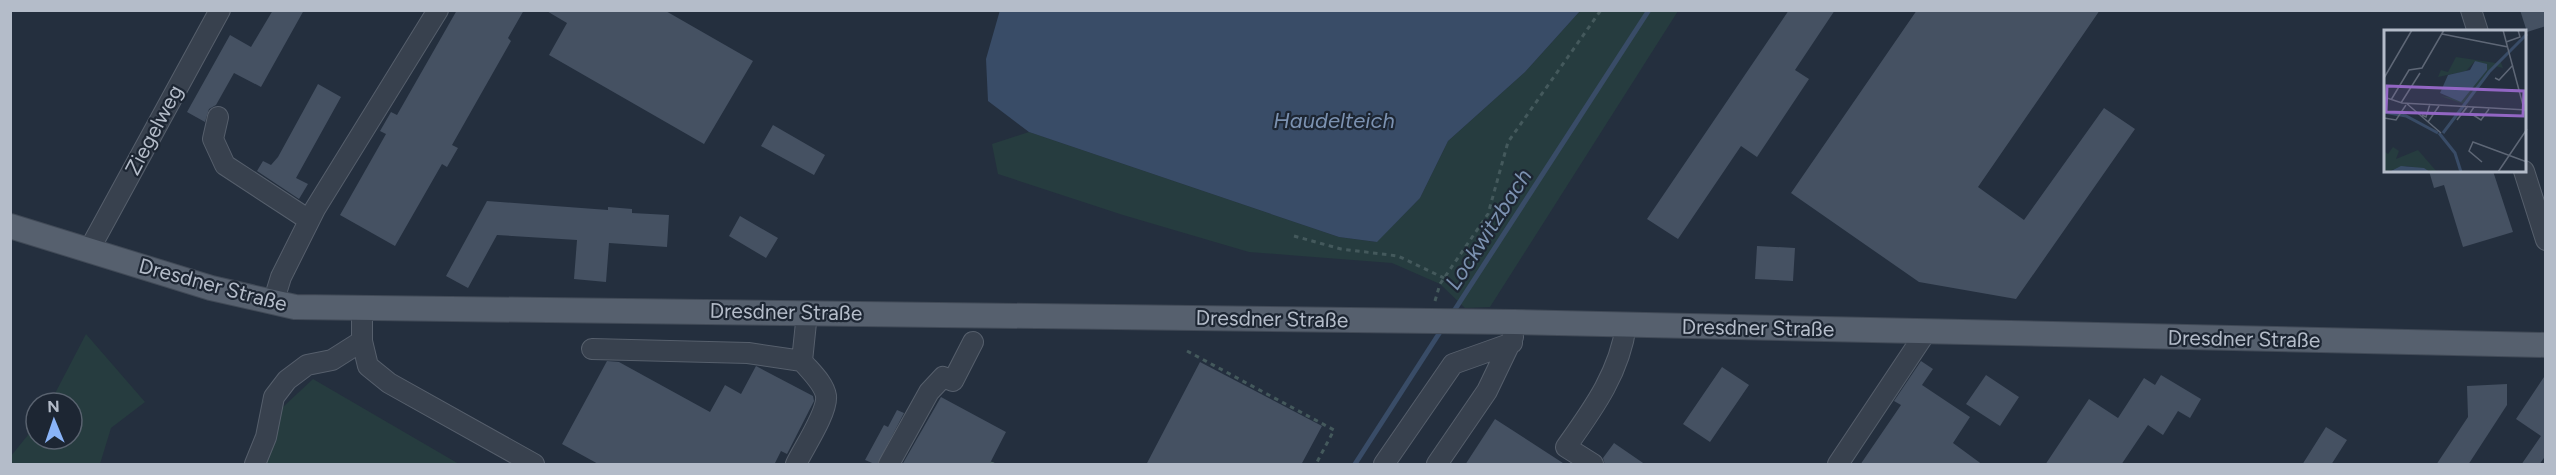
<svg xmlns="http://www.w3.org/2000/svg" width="2556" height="475" viewBox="0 0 2556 475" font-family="Figtree,sans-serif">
	<rect width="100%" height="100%" fill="#242f3e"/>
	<path fill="#263c3f" d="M1580,11h98l-188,296 -25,1 -25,-24 -48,-21 -143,-11 -126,-37 -125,-41 -6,-30 37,-12 310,105 37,5 44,-44 28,-57 77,-69z
		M86,334l59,68 -34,26 -11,36h-89v-8l25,-31v14h36v-36h-22z
		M313,379l146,85h-204l13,-43z"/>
	<path fill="#394c67" d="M1000,10h580v1l-55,61 -77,69 -28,57 -43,44 -38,-5 -310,-105 -41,-31 -2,-42z"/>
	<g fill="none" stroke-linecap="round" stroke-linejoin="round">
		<path stroke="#394c67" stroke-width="5" d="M1452,314l197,-304
			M1355,464l87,-135"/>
	</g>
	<path fill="#455162" d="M273,10h31l-43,77 -27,-14 -18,32 -7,4 -4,13 -18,-10 43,-77 21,12z
		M457,10h67l-16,28 3,3 -59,104 6,3 -11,19 -5,-3 -47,82 -55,-31 46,-81 -6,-3 11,-19 6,3z
		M545,10h119l89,51 -49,83 -155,-89 18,-32z
		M1789,10h46l-40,60 14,9 -52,78 -16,-11 -63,93 -31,-20z
		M1917,10h183l-122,177 46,33 80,-112 31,21 -119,170 -97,-17 -128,-89z
		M2520,10h26v16l-19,6z
		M318,84l23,13 -45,81 12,6 -9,15 -42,-28 6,-10 8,4 7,-8z
		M773,125l52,30 -11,20 -53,-29z
		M2429,171h64l20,61 -50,15 -19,-62 -10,3z
		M487,201l121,9v-3l24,2v4l37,2 -2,32 -58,-4 -3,39 -32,-3 3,-39 -80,-5 -29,53 -22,-12z
		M740,216l38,22 -12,20 -37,-22z
		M1757,246l38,2 -2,33 -38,-2z
		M607,361l12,1 91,50 15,-27 16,9 15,-28 57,30 1,5 -27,53 -6,-3 -7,14h-174l-38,-21z
		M1921,361l12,8 -11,16 48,32 -17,26 30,22h-123l41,-60 -7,-4z
		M1200,362l122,64 -21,39h-155z
		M1722,367l27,18 -39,57 -27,-18z
		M2546,374v81l-7,10h-18l20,-29 -25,-17z
		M1986,375l33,22 -19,29 -34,-22z
		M2161,375l40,24 -11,19 -12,-7 -15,24 -15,-10 -27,40h-76l44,-66 29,19 26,-40 11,7z
		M2507,384v21l-39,60h-32l32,-48 -1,-31z
		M941,397l65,35 -17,33h-87z
		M897,410l7,3 -27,52 -12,-5 19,-35 4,2z
		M1495,419l71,46h-101z
		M2326,427l21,13 -16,25h-29z
		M1614,443l32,22h-41l-2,-7z"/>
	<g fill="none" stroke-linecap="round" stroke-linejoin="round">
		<defs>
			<path id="minor" d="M2471,10l7,22
				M218,117l-5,22 12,26 84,55
				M2524,171l22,69
				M89,250l131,-240
				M273,303l8,-26 34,-68 123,-199
				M362,309v32l6,25 21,17 145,81
				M592,349l156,4 54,8
				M255,464l11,-27 8,-40 13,-17 20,-15 25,-5 30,-19
				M796,464c7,-15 32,-52 30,-68 -2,-13 -16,-25 -24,-35l5,-48
				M889,464l40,-72 14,-15 10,4 20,-39
				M1384,464l69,-100 59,-21
				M1437,464l50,-73 26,-54
				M1593,464l-27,-17c27,-38 54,-75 60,-122
				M1838,464l88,-132"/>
			<path id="major" d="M10,226l201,62 84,19 1219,15 1032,23"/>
		</defs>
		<use href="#minor" stroke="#565f6c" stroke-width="22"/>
		<use href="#major" stroke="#414a57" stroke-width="26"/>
		<path stroke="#44595c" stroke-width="3" stroke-dasharray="4.5 4.5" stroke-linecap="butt" d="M1294,236l47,13 57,7 46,22
			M1435,301l5,-17 48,-70 20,-72 93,-132
			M1187,351l147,79 -18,34
			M990,463l4,1"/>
		<use href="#minor" stroke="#38414e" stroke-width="20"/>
		<use href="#major" stroke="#56606e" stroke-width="24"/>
	</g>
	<g text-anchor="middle" stroke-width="4.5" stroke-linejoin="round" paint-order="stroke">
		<g font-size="21" fill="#b4bcc9" stroke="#1d2633">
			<text transform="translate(154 130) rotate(-62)" y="7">Ziegelweg</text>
			<text transform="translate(213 285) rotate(15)" y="7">Dresdner Straße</text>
			<text transform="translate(786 312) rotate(1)" y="7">Dresdner Straße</text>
			<text transform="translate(1272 319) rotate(1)" y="7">Dresdner Straße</text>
			<text transform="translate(1758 328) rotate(1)" y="7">Dresdner Straße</text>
			<text transform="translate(2244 339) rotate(1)" y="7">Dresdner Straße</text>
		</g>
		<g font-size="22" font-style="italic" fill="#7c92b1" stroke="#1d2633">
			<text x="1334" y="128">Haudelteich</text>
			<text transform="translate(1488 229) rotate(-57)" y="8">Lockwitzbach</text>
		</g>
	</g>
	<g transform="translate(2384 30)">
		<rect width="142" height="142" fill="#242f3e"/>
		<path d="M72,27l40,6 4,-3 3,8 -8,-2 -28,39 -27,-9 23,3 24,-29 -12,-9 -9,10 -28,6 3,-7 7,2zM9,117l6,4 -3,8 22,-9 19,22 -30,-6 -23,6v-21l4,3z" fill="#263c3f"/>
		<path d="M91,31l12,3v6l-26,32 -21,-9 8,-18 22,-5zM17,136l23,2 6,4h-41z" fill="#394c67"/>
		<path fill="none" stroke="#394c67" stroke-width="3" d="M0,82l22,4 32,17M55,103l16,20 6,19M59,103l46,-61 38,-38"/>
		<path fill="none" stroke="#5e6776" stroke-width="1.5" d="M119,0l21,79M58,4l66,13M122,12l14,-5 -2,-7M0,48l28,-48M111,48l4,2 14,-15M0,67l18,6 125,7M7,70l18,-30 13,-2 22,-38M17,73l19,-30M22,73l35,30M90,77l-4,6 11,7 8,-11M82,78l-9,12 11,-14M38,85l4,2 4,-13M0,88l12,2 10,-15M44,92l11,-16M98,132l-13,-11 4,-9 54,20M114,142l29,-43"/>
		<path fill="#9266c3" fill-opacity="0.15" stroke="#9266c3" stroke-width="3" d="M3,56l137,5 -1,25 -137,-4z"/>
		<rect width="142" height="142" fill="none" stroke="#b4bcc9" stroke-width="3"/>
	</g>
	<rect width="2556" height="475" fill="none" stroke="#b4bcc9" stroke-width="24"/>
	<g transform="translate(54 421) rotate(358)"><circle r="28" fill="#1d2633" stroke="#59626f" stroke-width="1.5"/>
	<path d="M0-4.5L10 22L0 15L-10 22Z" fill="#8ab4f8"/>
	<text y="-9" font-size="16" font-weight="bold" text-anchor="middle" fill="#b4bcc9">N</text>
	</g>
</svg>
